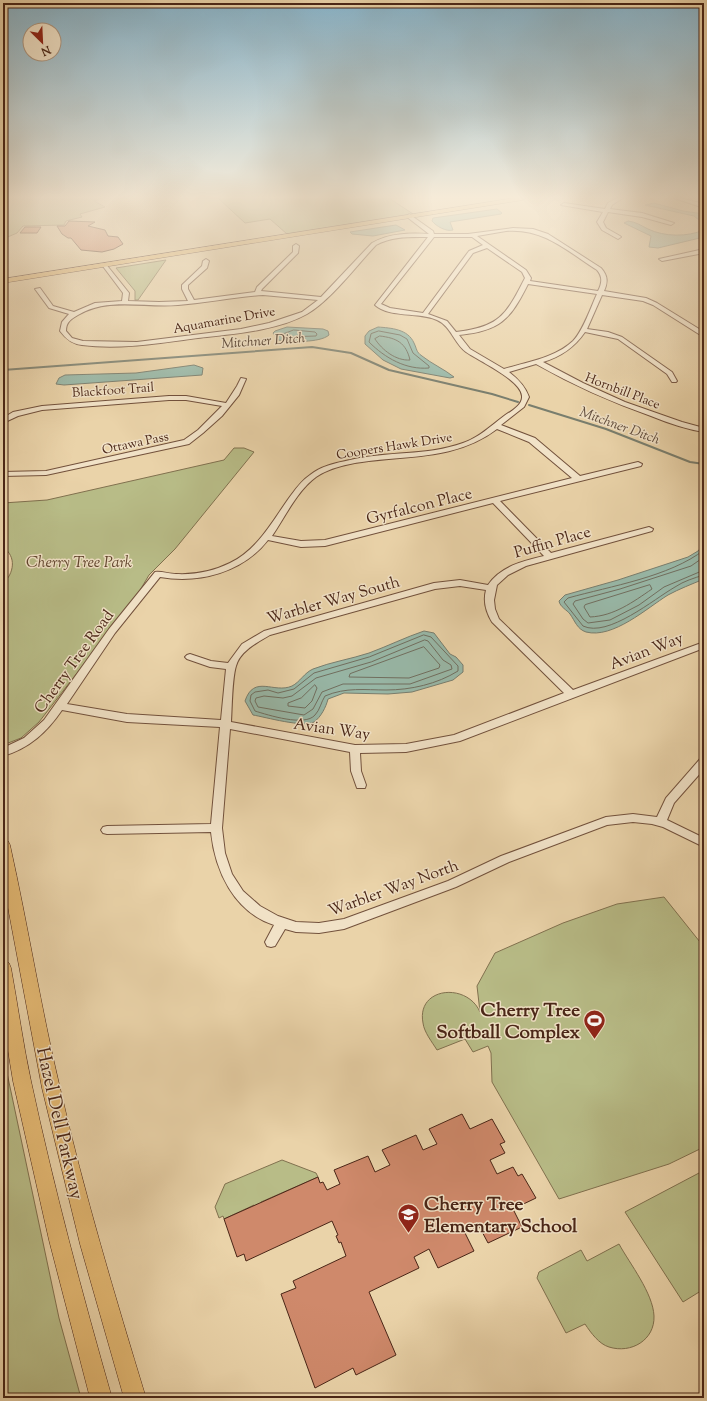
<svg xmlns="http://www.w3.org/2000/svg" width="707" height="1401" viewBox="0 0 707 1401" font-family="'Sorts Mill Goudy',serif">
	<rect width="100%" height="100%" fill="#ead3a9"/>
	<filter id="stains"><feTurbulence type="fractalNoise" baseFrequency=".005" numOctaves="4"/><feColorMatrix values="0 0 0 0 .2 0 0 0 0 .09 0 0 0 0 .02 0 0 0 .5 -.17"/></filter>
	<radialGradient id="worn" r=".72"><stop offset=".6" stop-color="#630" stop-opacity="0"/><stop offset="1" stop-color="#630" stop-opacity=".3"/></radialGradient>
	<path fill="#b8bc87" stroke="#81714f" d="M3,198h99l-8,3 11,6 -25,7 2,3 -16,4 -2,4 -41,1 -6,7 -14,6z
		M218,198h171l24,16 -126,20 -17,-15 -25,4z
		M166,260l-28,40h-3v-9l-19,-23z
		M234,448h10l10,4 -79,97 -26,26 -13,22 -97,125 -18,16 -18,7v-161c11,-11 14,-27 0,-37v-44l44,-3 177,-40z
		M664,897l40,50v200l-35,17 -110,35 -67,-117 -1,-29 -3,-7 -15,6 -8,-13 -28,11c-5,-8 -13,-18 -14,-27 -7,-36 44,-41 57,-11l-3,-26 18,-33 68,-30 54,-19z
		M3,1054l56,264 22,80h-78z
		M282,1160l34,13 2,4 -57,25 2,6 -7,3 -2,-6 -30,14 -1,-3 -4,2 -4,-11 10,-23z
		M699,1173l5,7v109l-21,13 -58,-90z
		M619,1244c11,20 34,49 35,72 1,24 -23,38 -45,31 -10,-3 -18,-14 -24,-23l-19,9 -29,-55 2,-6 42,-22 6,11z"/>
	<path fill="#98b8a8" stroke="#797e6e" d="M654,203l29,8 21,3v10l-10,-8 -49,-11z
		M497,209l5,4 -1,1 -51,8 3,8c-7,2 -17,-4 -21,-9l1,-3z
		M628,221c8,1 12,4 20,8 17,8 39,8 56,1v7l-46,11 -9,-1 2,-11 -27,-13z
		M396,225l9,5 -32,6 -21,-2 -2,-2z
		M287,327l36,2 5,2 1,4c-9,8 -39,7 -51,5l-5,-7 2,-2z
		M378,327c13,1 30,2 36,16 3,6 2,9 8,13 10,8 22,13 32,21l-4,1 -49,-9 -18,-9 -18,-16v-8l4,-5z
		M194,365l9,3 -1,7 -138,10 -8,-1 3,-6 6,-3 71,-2z
		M704,544v35c-12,5 -25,10 -36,16 -21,13 -55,44 -82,37 -9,-3 -11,-11 -16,-18 -3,-4 -10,-7 -11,-13l6,-6 53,-15 70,-23 10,-6z
		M424,631l10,2 16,21 6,3 7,8v7l-10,8 -41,12 -24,2 -44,-1 -16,6c-2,8 -7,18 -14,23 -10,6 -49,-5 -61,-7l-8,-14c9,-27 29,-7 47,-15 8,-4 12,-13 21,-17 18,-7 38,-10 56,-16 19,-7 37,-16 55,-22z"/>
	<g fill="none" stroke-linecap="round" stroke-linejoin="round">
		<path stroke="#716f60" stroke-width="1" d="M294,330l21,2 2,2 -1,2 -30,1 -5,-2z
			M379,331l21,4 7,4 6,14 16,13v2c-23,2 -44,-10 -60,-26l2,-8z
			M380,336c17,2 26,7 30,24 -14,1 -28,-10 -35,-21z
			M704,550c-35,27 -93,36 -136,48l-4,4 19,24c25,12 71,-27 92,-39 9,-6 19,-9 29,-12
			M704,557l-13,9 -71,23 -45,12 -2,3 10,15 5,4 22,-3 29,-15 25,-18 40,-17
			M650,585l2,4c-19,13 -38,27 -62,28l-6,-10 1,-2z
			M424,635l7,2 27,29v5c-21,13 -47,19 -72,19 -21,0 -40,-3 -61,6 -4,6 -5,14 -10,19 -10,12 -47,0 -60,-4l-5,-10 1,-6 4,-3 13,-2 10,3 16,-4 20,-16 55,-16z
			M425,640l3,1 15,19 8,5 1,4 -42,15h-67l-21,8 -9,17 -9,6 -46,-8 -3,-6 1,-3 8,-2 19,2 9,-2 24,-18 55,-16z
			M424,647l16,18 -1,3 -30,10 -60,-1 1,-3z
			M315,685l2,3 -5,13 -7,7 -17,-2v-3l13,-5z"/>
		<path stroke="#797e6e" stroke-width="2" d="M3,370l309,-23 39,6 38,17 103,24 26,8
			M529,405l77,24 84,33 14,2"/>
	</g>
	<path fill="#cf896b" stroke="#4a2617" d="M69,221l26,1 -7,4 17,4 3,6 10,1 5,7 -9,5 -12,3 -21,-2 -10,-12h-3l-6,-4 -5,-8h8z
		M25,227h16l-4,6h-17z
		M462,1114l8,15 22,-10 13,23 -5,2 5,9 -15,7 7,14 16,-7 5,9 4,-2 14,24 -23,11 9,18 -34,16 -9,-17 -14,7 9,18 -36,17 -9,-19 -15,8 5,11 -50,24 27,63 -40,20 -3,-7 -38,20 -34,-94 15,-6 -3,-7 53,-25 -5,-14 -2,1 -3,-7 2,-1 -6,-14 -86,40 -2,-7 -7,3 -13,-38 94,-42 2,6 3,-1 4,8 13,-6 -6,-14 34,-14 7,16 15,-7 -8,-15 34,-15 7,15 14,-6 -8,-15z"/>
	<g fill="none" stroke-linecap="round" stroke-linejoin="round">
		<defs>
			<path id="minor" d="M617,198h6l-11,7 -2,4 32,4 32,10 -3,2 -29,-8 -34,-5 -5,10 3,6 14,8 1,1 -3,2 -16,-9 -5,-8 6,-10 -42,-7 3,-2 41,6 3,-6z
				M674,198h6l24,6v4z
				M409,214l24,17 1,3h34l45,-6 20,1 15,5 53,34c7,8 7,14 3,23l42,7 11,5 47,29v5l-2,-1 -49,-31 -10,-4 -41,-6 -15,34 21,3 14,5 50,35 5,9 -1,1h-4l-5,-8 -49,-35 -33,-7c-11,16 -25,25 -42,30l40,21 42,19 57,20 22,6v4c-18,-3 -36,-9 -53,-16 -40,-14 -78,-31 -115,-52l-27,8c9,7 16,14 20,25l-5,10 -23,18 34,13 45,38 58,-14 4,2 -1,2 -141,35 51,52 98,-26 4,2 -1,2 -126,35 -18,9 -11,10 -3,15 1,9 4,10 74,71 131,-48v6l-244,93 -54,11 -46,1 1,18 5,14 -1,3h-8l-6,-17 -1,-19 -120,-23 -8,99 3,25 7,21 11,17 17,15 18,10 18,6 23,1 25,-4 104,-38 53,-25 105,-39 27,-3 24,3 9,-19 34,-39 4,-1v11l-30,34 -7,17 37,18v9l-41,-20 -11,-3 -19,-2 -26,3 -98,37 -53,25 -112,42 -25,4 -23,-1 -11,-3 -10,17 -4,1 -4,-1 -2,-4 9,-17c-40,-13 -59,-54 -63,-93l-104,2 -4,-1 -2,-3 2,-3 4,-1 104,-2 9,-97 -93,-5 -65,-12c-15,22 -32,38 -59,46v-8l21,-10 20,-18 65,-91 46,-57c6,-1 14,2 21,2 19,1 38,-3 54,-11 28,-14 42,-41 59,-65 6,-8 12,-17 21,-23 11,-9 26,-12 40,-15 37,-9 77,-4 113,-17 15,-5 28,-17 41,-27 6,-4 19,-11 18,-20 -1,-16 -43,-35 -56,-44 -12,-9 -15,-26 -29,-32 -17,-8 -48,-2 -62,-15l53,-68c-18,0 -36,-1 -52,8 -20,21 -45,55 -69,69 -30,17 -75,20 -109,24 -38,5 -78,12 -116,7 -10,-1 -16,-6 -22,-14l2,-9 7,-8 -20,-6 -14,-19 5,-1 13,18 21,6 21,-9 27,-2 1,-8 -21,-28 3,-2 24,30 -1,8 31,1 29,-1 -6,-12v-4l20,-19 1,-5 3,-2 3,2 -2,7 -19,17v4l6,11 61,-8 2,-5 36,-35v-6l3,-2 3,2 -1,7 -36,36 -1,2 60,6 51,-54c18,-10 37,-10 57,-9l-22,-17zM506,231c38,-3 61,20 91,39 6,7 5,13 1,21l-68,-10 1,-3 -5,-8 -49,-34zM434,237h38l11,8 -14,6 -46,62 -33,-5 -9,-4zM487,248l35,24 3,6c-19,37 -25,49 -69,54l-9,-11 -19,-7 45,-61zM528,284l69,10c-6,13 -14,37 -24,47 -18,17 -46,21 -69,28l-34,-20 -11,-14c41,-4 51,-15 69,-51zM263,295l55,5 -16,12 -33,11 -28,6 -104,13 -54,-1 -11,-3 -6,-7c0,-9 5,-12 12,-16 30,-18 66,-7 100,-10 28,-2 56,-8 85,-10zM497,429l32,13 43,36 -247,62 -24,1 -29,-5c13,-19 25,-45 44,-59 13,-9 31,-13 46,-15 48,-7 94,-2 135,-33zM493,503l51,53c-21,5 -43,10 -56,29l-28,-5 -26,3 -170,48 -22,13 -14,19 -17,-2 -21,-7 -3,1 -2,2 2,2 23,8 16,2 -5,51 -94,-6 -60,-10 48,-71 45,-56c40,7 83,-5 108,-37l33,7 24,-1zM460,586l26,4c-3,11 0,22 6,32l72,71 -110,42 -48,9 -51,1 -124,-23c1,-15 1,-43 5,-56 4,-15 22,-24 34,-31l165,-46z
				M704,249v4l-42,8 -3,-2z
				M241,378l5,1 -7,16 -17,21 -19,17 -14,11 -143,31 -43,1v-4l43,-1 138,-31 14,-10 24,-24 -36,-6h-17l-127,10 -24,6 -15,7v-5l10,-6 29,-6 127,-10h17l40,7 11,-17z
				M3,557l4,3v11l-4,3z"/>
			<path id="major" d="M514,198h12l-3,2 -520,83v-4z
				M3,839l5,2 2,4c18,81 31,163 50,243 24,105 55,208 86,310h-22l-44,-154 -38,-156 -39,-207z
				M3,961l6,2 2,5c7,38 12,76 20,113 23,107 51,212 81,317h-22l-41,-158 -36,-159 -10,-61z"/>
		</defs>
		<use href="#minor" stroke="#72513c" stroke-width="2"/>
		<use href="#major" stroke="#4a2617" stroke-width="1"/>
		<use href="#minor" fill="#f1e2c7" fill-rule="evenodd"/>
		<use href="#major" fill="#e5ba74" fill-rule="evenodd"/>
	</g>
	<linearGradient id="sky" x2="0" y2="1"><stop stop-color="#88b6ce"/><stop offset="0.5" stop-color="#f6ebd8"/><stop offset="1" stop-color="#f6ebd8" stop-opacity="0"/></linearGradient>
	<rect width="707" height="394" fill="url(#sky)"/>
	<defs>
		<symbol id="stadium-pin" viewBox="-11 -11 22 30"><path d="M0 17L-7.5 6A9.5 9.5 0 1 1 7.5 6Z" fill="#8f2418" stroke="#f1e2c7"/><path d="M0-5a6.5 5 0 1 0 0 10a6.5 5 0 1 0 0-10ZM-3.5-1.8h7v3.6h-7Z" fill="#fff"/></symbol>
		<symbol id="school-pin" viewBox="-11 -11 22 30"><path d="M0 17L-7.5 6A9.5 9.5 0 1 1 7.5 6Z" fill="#8f2418" stroke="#f1e2c7"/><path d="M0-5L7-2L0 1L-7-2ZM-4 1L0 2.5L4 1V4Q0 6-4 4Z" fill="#fff"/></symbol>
	</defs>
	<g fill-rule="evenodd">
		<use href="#stadium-pin" x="582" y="1008" width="25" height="34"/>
		<use href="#school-pin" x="396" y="1202" width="25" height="34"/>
	</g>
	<g text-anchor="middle" stroke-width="3" stroke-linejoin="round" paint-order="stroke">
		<g font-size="13" fill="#4a2617" stroke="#f1e2c7">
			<text transform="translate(224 319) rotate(-10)" y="5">Aquamarine Drive</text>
			<text transform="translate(113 389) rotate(-4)" y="5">Blackfoot Trail</text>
			<text transform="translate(623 390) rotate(21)" y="5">Hornbill Place</text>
			<text transform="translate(135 442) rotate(-12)" y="5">Ottawa Pass</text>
			<text transform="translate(394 445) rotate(-9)" y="5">Coopers Hawk Drive</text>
		</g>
		<g font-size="14" font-style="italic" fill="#5e4a3b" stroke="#f1e2c7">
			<text transform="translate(263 340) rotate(-4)" y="5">Mitchner Ditch</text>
			<text transform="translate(620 425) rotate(20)" y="5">Mitchner Ditch</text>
		</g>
		<g font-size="16" fill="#4a2617" stroke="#f1e2c7">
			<text transform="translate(419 505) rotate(-14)" y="6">Gyrfalcon Place</text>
			<text transform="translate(552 541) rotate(-16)" y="6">Puffin Place</text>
			<text transform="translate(333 599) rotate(-16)" y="6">Warbler Way South</text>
			<text transform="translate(646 650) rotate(-21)" y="6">Avian Way</text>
			<text transform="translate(73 661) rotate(-54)" y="6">Cherry Tree Road</text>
			<text transform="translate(332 728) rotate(8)" y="6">Avian Way</text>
			<text transform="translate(393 887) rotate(-20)" y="6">Warbler Way North</text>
		</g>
		<g font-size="16" font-style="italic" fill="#60442d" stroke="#f1e2c7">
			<text x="79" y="567">Cherry Tree Park</text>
		</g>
		<g font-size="19" font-weight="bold" fill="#4a2617" stroke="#f1e2c7" text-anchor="end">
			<text x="580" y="1016">Cherry Tree<tspan x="580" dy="22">Softball Complex</tspan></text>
			<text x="424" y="1210" text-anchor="start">Cherry Tree<tspan x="424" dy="22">Elementary School</tspan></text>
		</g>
		<g font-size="19" fill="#4a2617" stroke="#f1e2c7">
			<text transform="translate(61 1123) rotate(77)" y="7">Hazel Dell Parkway</text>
		</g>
	</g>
	<rect width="707" height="1401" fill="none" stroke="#ead3a9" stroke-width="16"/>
	<rect x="4" y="4" width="699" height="1393" fill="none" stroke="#4a2617" stroke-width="2"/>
	<rect x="8" y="8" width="691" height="1385" fill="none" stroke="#4a2617"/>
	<g transform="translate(42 42) rotate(156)"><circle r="19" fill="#f1e2c7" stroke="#ae9781"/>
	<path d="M0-3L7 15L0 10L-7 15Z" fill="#8f2418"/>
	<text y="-6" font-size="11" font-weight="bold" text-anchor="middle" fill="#4a2617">N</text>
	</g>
	<rect width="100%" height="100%" filter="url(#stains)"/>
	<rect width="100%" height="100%" fill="url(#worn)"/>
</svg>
